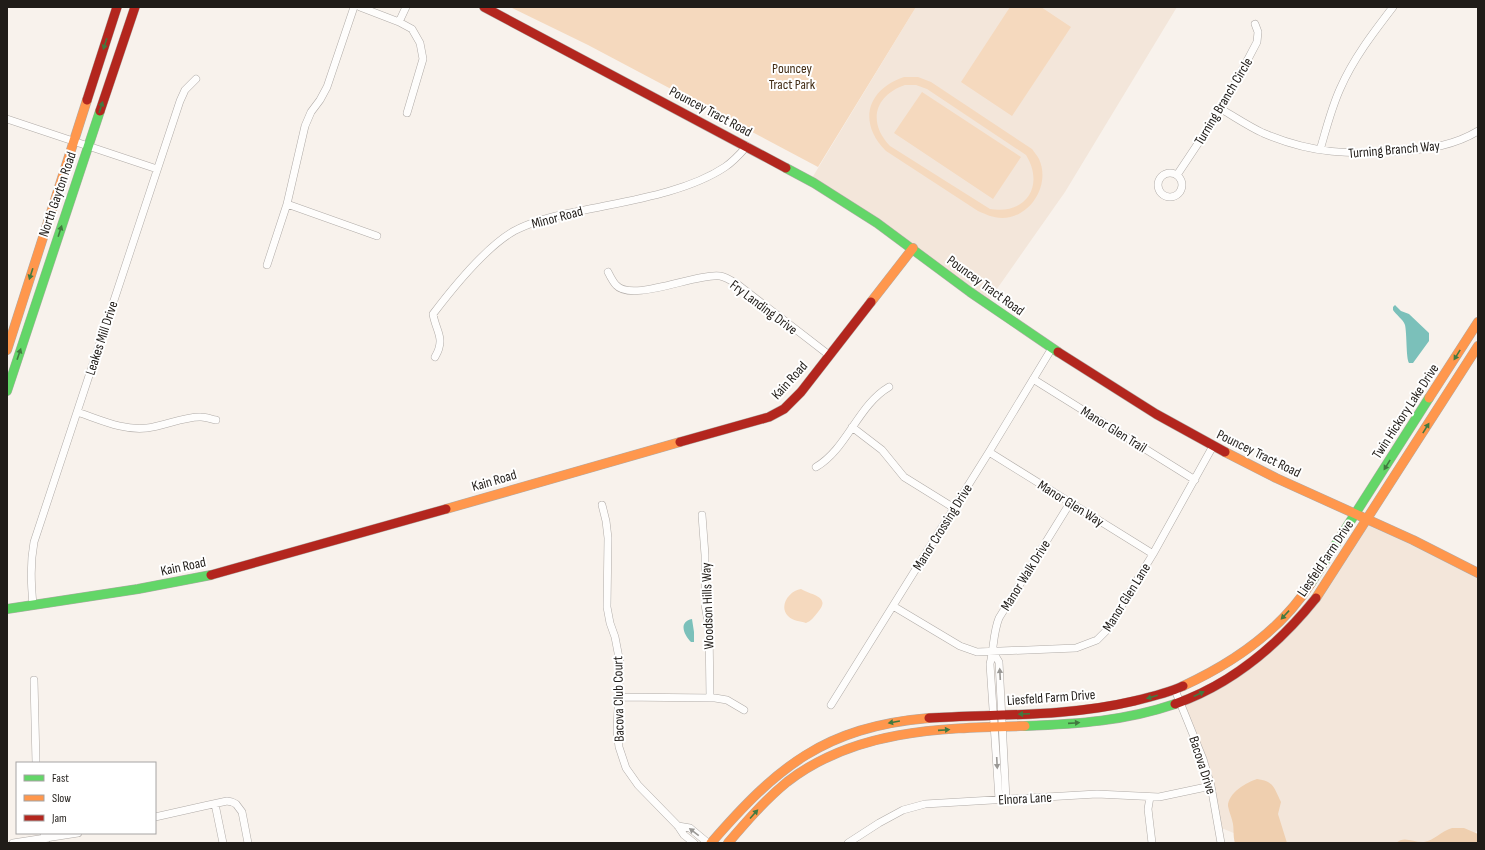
<svg xmlns="http://www.w3.org/2000/svg" width="1485" height="850" viewBox="0 0 1485 850" font-family="'Sofia Sans Condensed',sans-serif">
	<rect width="100%" height="100%" fill="#f8f2ec"/>
	<path fill="#f3e6da" d="M916,7h261l-112,185 -78,111 -175,-125z
		M1368,519l110,55v255l-4,6 -42,8h-174l-39,-16 -8,-41 -31,-84 20,-9 97,-71z"/>
	<path fill="#f5d9be" fill-rule="evenodd" d="M510,7h406l-98,160 -230,-122z
		M1010,7h31l30,20 -59,89 -51,-34z
		M904,77h14l13,5 101,67c2,3 5,6 7,10 12,26 -9,59 -37,59 -9,0 -17,-4 -24,-7l-92,-60c-28,-28 -20,-61 18,-74zM905,85h11l11,4 99,66c19,31 0,60 -36,54l-100,-63c-23,-24 -15,-51 15,-61z
		M922,92l99,65 -28,42 -99,-66z
		M801,589c9,6 31,7 17,23 -4,5 -7,9 -12,11 -6,-2 -13,-2 -18,-7 -10,-10 2,-26 13,-27z"/>
	<path fill="#efcfaf" d="M1257,779c17,2 17,9 24,23l-3,12 9,29h-52c-2,-6 -1,-13 -2,-19 -1,-6 -4,-12 -5,-18 0,-13 19,-24 29,-27z
		M1452,828h12l14,6v9h-82c8,-8 18,0 28,-1 11,-2 17,-11 28,-14z"/>
	<path fill="#7bc0ba" d="M1395,305l6,6 8,3 20,19v8l-16,22h-4c-3,-5 -2,-29 -4,-38 -2,-6 -9,-10 -12,-15v-3z
		M692,619l2,13v10h-3c-7,-7 -13,-20 1,-23z"/>
	<g fill="none" stroke-linecap="round" stroke-linejoin="round">
		<defs>
			<path id="street" d="M354,7l-27,80 -7,13 -9,12 -6,14 -18,78 90,32
				M360,7l39,15 7,-15
				M399,22l13,7 8,14 3,16 -16,54
				M1221,109c14,8 27,17 42,24 49,21 88,22 140,18 26,-2 52,-6 75,-20
				M7,119l150,50
				M1320,150c6,-20 11,-41 20,-61 13,-30 33,-56 53,-82
				M1158 185a12 12 0 1 1 24 0a12 12 0 1 1-24 0Z
				M1177,175l44,-66 26,-48 10,-19 1,-10 -3,-8
				M267,265l20,-61
				M608,272c2,4 5,10 8,13 16,18 80,-12 104,-9 6,1 12,5 17,8l92,71
				M435,357c11,-19 1,-25 -2,-43 19,-25 53,-67 81,-83 21,-11 43,-16 66,-20 46,-10 106,-18 145,-44 9,-6 15,-13 22,-21
				M1033,379l162,101
				M77,412c22,7 46,19 70,16 17,-2 39,-12 54,-11 5,0 10,2 15,3
				M852,427l30,23 22,27 50,31
				M989,452l164,102
				M816,467c31,-18 42,-62 73,-80
				M602,505l4,16 2,17 -1,69 3,16 5,14 5,26 -3,68 2,16 7,21 12,17 40,41 6,9 10,8
				M702,515l3,40v50l4,22 1,71
				M33,605c-2,-22 -3,-41 1,-63l146,-441 5,-11 11,-11
				M893,606l67,40 17,6 99,-4 21,-8 9,-9 47,-77 60,-108
				M993,652l6,10 7,137
				M34,680l2,83
				M1175,690l28,69 8,27 10,57
				M618,697l97,1 12,2 17,10
				M831,705l158,-253 63,-104
				M1150,797l-2,12 4,34
				M999,799l-9,-135c4,-16 3,-31 9,-46l71,-115
				M215,804l8,39
				M155,817l49,-11 23,-5 5,1 4,2 6,8 6,31
				M678,826l12,2 18,15
				M44,833l2,10
				M13,843l65,-10
				M848,843l31,-20 24,-13 22,-6 172,-10 62,3 52,-11"/>
			<path id="fast" d="M786,168l28,15 63,40 93,69 88,60
				M7,391l93,-280
				M1311,583l118,-185
				M7,609l131,-20 73,-14
				M1025,726c53,-2 100,-5 150,-22"/>
			<path id="slow" d="M871,302l42,-54
				M7,350l80,-250
				M1429,398l49,-76
				M1225,452l51,26 137,62 65,33
				M446,509l234,-67
				M1316,598l162,-252
				M1183,686c50,-23 98,-56 128,-103
				M711,843c66,-76 113,-116 218,-125
				M728,843c18,-21 37,-43 59,-61 68,-53 155,-54 238,-56"/>
			<path id="jam" d="M484,7l302,161
				M87,100l30,-93
				M100,111l35,-104
				M1058,352l98,62 69,38
				M680,442l89,-25 15,-8 17,-17 70,-90
				M211,575l235,-66
				M1175,704c57,-20 104,-60 141,-106
				M929,718c68,-4 138,-1 205,-17 17,-4 34,-8 49,-15"/>
		</defs>
		<use href="#street" stroke="#b0aba7" stroke-width="8"/>
		<use href="#fast" stroke="#b0aba7" stroke-width="10"/>
		<use href="#slow" stroke="#b0aba7" stroke-width="10"/>
		<use href="#jam" stroke="#b0aba7" stroke-width="10"/>
		<use href="#street" stroke="#fefdfc" stroke-width="7"/>
		<use href="#fast" stroke="#63d668" stroke-width="9"/>
		<use href="#slow" stroke="#ff974d" stroke-width="9"/>
		<use href="#jam" stroke="#b3261e" stroke-width="9"/>
	</g>
	<defs><path id="oneway-solid" d="M-6-.8H1V-3.2L6.5 0L1 3.2V.8H-6Z"/></defs>
	<g fill="#427940">
		<use href="#oneway-solid" transform="translate(105 44) rotate(108)"/>
		<use href="#oneway-solid" transform="translate(101 107) rotate(-72)"/>
		<use href="#oneway-solid" transform="translate(60 231) rotate(-72)"/>
		<use href="#oneway-solid" transform="translate(31 274) rotate(108)"/>
		<use href="#oneway-solid" transform="translate(19 354) rotate(-71)"/>
		<use href="#oneway-solid" transform="translate(1457 355) rotate(122)"/>
		<use href="#oneway-solid" transform="translate(1426 428) rotate(-58)"/>
		<use href="#oneway-solid" transform="translate(1387 465) rotate(122)"/>
		<use href="#oneway-solid" transform="translate(1285 615) rotate(133)"/>
		<use href="#oneway-solid" transform="translate(1199 694) rotate(-25)"/>
		<use href="#oneway-solid" transform="translate(1152 697) rotate(164)"/>
		<use href="#oneway-solid" transform="translate(1024 714) rotate(177)"/>
		<use href="#oneway-solid" transform="translate(894 722) rotate(170)"/>
		<use href="#oneway-solid" transform="translate(1074 723) rotate(-4)"/>
		<use href="#oneway-solid" transform="translate(944 730) rotate(-4)"/>
		<use href="#oneway-solid" transform="translate(754 814) rotate(-48)"/>
	</g>
	<g fill="#9a9895">
		<use href="#oneway-solid" transform="translate(1000 674) rotate(-93)"/>
		<use href="#oneway-solid" transform="translate(997 763) rotate(87)"/>
		<use href="#oneway-solid" transform="translate(694 832) rotate(-143)"/>
	</g>
	<g text-anchor="middle" stroke-width="4" stroke-linejoin="round" paint-order="stroke">
		<g font-size="14" fill="#422c14" stroke="#fff">
			<text x="792" y="73">Pouncey<tspan x="792" dy="16">Tract Park</tspan></text>
		</g>
		<g font-size="14" fill="#201c18" stroke="#fff">
			<text transform="translate(1223 101) rotate(-59)" y="5">Turning Branch Circle</text>
			<text transform="translate(711 111) rotate(28)" y="5">Pouncey Tract Road</text>
			<text transform="translate(1394 149) rotate(-5)" y="5">Turning Branch Way</text>
			<text transform="translate(57 194) rotate(-71)" y="5">North Gayton Road</text>
			<text transform="translate(557 217) rotate(-15)" y="5">Minor Road</text>
			<text transform="translate(986 285) rotate(36)" y="5">Pouncey Tract Road</text>
			<text transform="translate(764 307) rotate(37)" y="5">Fry Landing Drive</text>
			<text transform="translate(101 338) rotate(-72)" y="5">Leakes Mill Drive</text>
			<text transform="translate(789 380) rotate(-48)" y="5">Kain Road</text>
			<text transform="translate(1405 411) rotate(-57)" y="5">Twin Hickory Lake Drive</text>
			<text transform="translate(1114 429) rotate(32)" y="5">Manor Glen Trail</text>
			<text transform="translate(1259 453) rotate(26)" y="5">Pouncey Tract Road</text>
			<text transform="translate(494 480) rotate(-16)" y="5">Kain Road</text>
			<text transform="translate(1071 503) rotate(32)" y="5">Manor Glen Way</text>
			<text transform="translate(942 527) rotate(-58)" y="5">Manor Crossing Drive</text>
			<text transform="translate(1325 558) rotate(-56)" y="5">Liesfeld Farm Drive</text>
			<text transform="translate(183 566) rotate(-12)" y="5">Kain Road</text>
			<text transform="translate(1025 575) rotate(-58)" y="5">Manor Walk Drive</text>
			<text transform="translate(1126 597) rotate(-58)" y="5">Manor Glen Lane</text>
			<text transform="translate(707 606) rotate(-92)" y="5">Woodson Hills Way</text>
			<text transform="translate(1051 697) rotate(-4)" y="5">Liesfeld Farm Drive</text>
			<text transform="translate(618 699) rotate(-91)" y="5">Bacova Club Court</text>
			<text transform="translate(1203 765) rotate(72)" y="5">Bacova Drive</text>
			<text transform="translate(1025 798) rotate(-3)" y="5">Elnora Lane</text>
		</g>
	</g>
	<rect width="1485" height="850" fill="none" stroke="#201c18" stroke-width="16"/>
	<rect x="16" y="762" width="140" height="72" fill="#ffffff" stroke="#a6a4a3"/>
	<rect x="24" y="775" width="20" height="6" fill="#63d668" stroke="#a6a4a3"/>
	<text x="52" y="782" font-size="12" fill="#201c18">Fast</text>
	<rect x="24" y="795" width="20" height="6" fill="#ff974d" stroke="#a6a4a3"/>
	<text x="52" y="802" font-size="12" fill="#201c18">Slow</text>
	<rect x="24" y="815" width="20" height="6" fill="#b3261e" stroke="#a6a4a3"/>
	<text x="52" y="822" font-size="12" fill="#201c18">Jam</text>
</svg>
